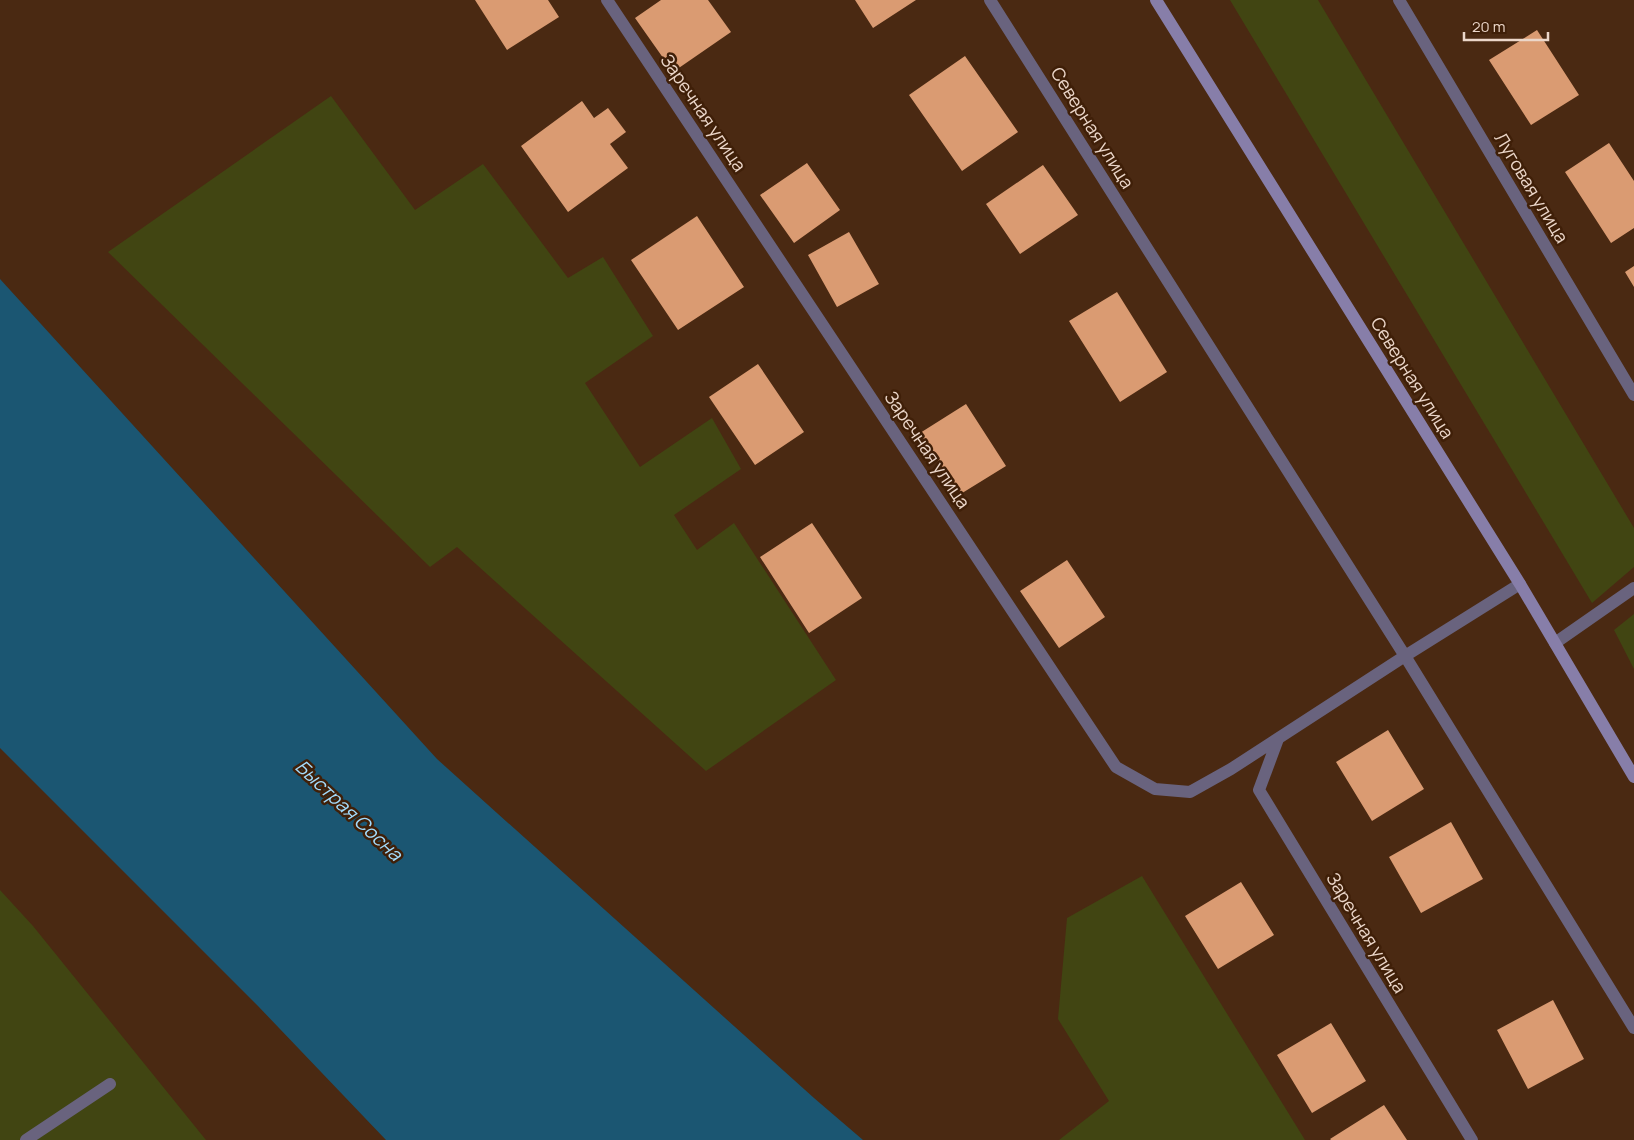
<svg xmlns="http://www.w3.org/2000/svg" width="1634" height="1140" viewBox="0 0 1634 1140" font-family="Manrope,sans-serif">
	<rect width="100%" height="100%" fill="#4a2912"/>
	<path fill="#414512" d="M1230,0h88l316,528v39l-42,36z
		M331,96l84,114 68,-46 85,114 35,-21 50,79 -68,47 55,84 72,-49 29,51 -67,46 23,35 37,-27 102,157 -130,91 -249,-224 -27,20 -322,-315z
		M1634,614v55l-20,-39z
		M1142,876l163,264h-246l50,-39 -51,-82 9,-101z
		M0,890l33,36 173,214h-206z"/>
	<path fill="#1b5672" d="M0,279l437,480 377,339 49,42h-477l-128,-134 -258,-258z"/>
	<path fill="#da9b72" d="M475,0h73l11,17 -52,33z
		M661,0h47l23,32 -58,40 -38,-54z
		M855,0h61l-43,28z
		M1537,30l42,65 -48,30 -42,-65z
		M965,56l53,76 -56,39 -53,-76z
		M582,101l12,17 14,-10 18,24 -16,12 18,24 -60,44 -47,-66z
		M1609,143l25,38v47l-23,15 -46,-71z
		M807,163l33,47 -46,33 -34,-48z
		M1043,165l35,50 -58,39 -34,-50z
		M697,216l47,71 -66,43 -47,-70z
		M849,232l30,52 -42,23 -29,-52z
		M1634,266v21l-9,-15z
		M1117,292l50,80 -47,30 -51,-81z
		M758,364l46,68 -49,33 -46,-68z
		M966,404l40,62 -47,29 -39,-62z
		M812,523l50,75 -53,35 -49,-76z
		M1067,560l38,57 -46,31 -39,-57z
		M1388,730l36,59 -52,32 -36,-59z
		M1451,822l32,57 -62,34 -32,-56z
		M1241,882l33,53 -56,34 -33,-53z
		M1553,1000l31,59 -56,30 -31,-59z
		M1331,1023l35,58 -54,32 -35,-58z
		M1384,1105l23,35h-76l-1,-1z"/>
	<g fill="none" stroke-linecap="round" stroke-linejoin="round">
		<path stroke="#69637e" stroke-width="12" d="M26,1140l84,-56"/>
		<path stroke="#69637e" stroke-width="12" d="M607,0l509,767 39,22 35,3 41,-23 174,-113 115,-72
			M990,0l415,656 229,372
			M1399,0l235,395
			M1555,643l79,-55
			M1278,739l-19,51 213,350"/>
		<path stroke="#877ea9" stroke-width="12" d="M1156,0l364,584 114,193"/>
	</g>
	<g text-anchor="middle" stroke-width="5" stroke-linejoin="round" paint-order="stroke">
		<g font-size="18" fill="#ecd7ca" stroke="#3f1f08">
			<text transform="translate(703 113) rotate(56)" y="6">Заречная улица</text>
			<text transform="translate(1092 128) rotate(58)" y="6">Северная улица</text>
			<text transform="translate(1531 188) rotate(59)" y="6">Луговая улица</text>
			<text transform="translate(1412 378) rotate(58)" y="6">Северная улица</text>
			<text transform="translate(927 450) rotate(56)" y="6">Заречная улица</text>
			<text transform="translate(1366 933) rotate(59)" y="6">Заречная улица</text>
		</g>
		<g font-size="19" font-style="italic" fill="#a3dcfd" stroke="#3f1f08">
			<text transform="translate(349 810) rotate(43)" y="7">Быстрая Сосна</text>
		</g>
	</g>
	<path d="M1464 32v8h84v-8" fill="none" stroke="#ecd7ca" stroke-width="2.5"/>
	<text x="1472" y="32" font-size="15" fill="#ecd7ca" stroke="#3f1f08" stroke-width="4" paint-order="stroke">20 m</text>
</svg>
